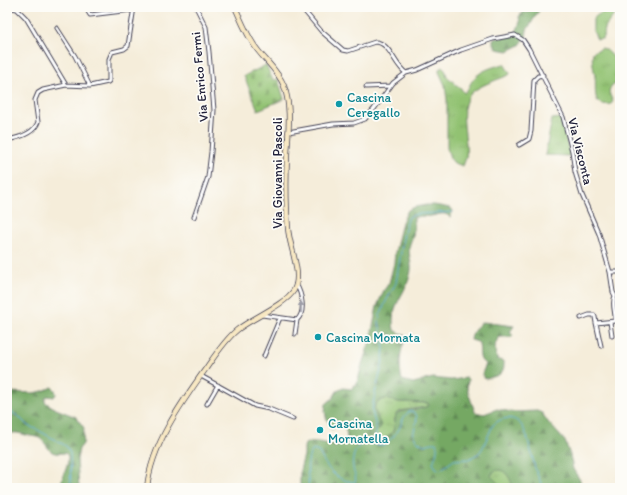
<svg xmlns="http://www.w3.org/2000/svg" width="627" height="495" viewBox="0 0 627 495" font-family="Itim,sans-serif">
	<defs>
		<pattern id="grass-tufts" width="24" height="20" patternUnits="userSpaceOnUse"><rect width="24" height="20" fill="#92c272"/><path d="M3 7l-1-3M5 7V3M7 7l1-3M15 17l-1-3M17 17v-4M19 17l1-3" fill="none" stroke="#7ea664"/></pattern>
		<pattern id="forest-firs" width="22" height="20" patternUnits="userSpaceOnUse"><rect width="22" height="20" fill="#75a864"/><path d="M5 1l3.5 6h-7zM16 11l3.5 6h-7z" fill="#608854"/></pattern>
		<pattern id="cemetery-stones" width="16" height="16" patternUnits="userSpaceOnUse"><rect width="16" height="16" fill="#92c272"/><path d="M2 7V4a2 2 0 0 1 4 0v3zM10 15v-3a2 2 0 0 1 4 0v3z" fill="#7ea664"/></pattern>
	</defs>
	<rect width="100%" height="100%" fill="#fdfcf7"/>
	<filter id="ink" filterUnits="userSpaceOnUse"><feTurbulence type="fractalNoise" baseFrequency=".025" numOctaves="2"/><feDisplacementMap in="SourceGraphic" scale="8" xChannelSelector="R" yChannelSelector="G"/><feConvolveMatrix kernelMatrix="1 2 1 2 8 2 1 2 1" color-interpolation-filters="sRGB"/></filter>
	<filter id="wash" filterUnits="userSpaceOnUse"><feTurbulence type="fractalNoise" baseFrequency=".012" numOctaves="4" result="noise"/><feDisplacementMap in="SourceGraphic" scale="16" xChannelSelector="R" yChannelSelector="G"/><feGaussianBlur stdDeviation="0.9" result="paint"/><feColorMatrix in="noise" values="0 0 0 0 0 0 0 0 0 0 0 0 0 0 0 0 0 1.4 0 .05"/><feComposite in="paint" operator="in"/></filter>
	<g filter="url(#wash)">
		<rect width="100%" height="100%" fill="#f5edda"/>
		<path fill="url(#grass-tufts)" stroke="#5a7256" d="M614,9l1,5 -10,13 -1,8 -2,4h-5l-4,-8v-12c6,-6 13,-9 21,-10z
			M602,48c6,1 16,14 18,19 1,5 0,12 0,17l-8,1c-5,7 -2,9 1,17l-2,2c-21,4 -14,-16 -16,-27 -1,-10 -4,-15 -2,-25z
			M504,64l6,9 -1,2c-12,5 -23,8 -34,15 -21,14 -6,47 -9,68 -1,2 -2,6 -3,8l-9,-3 -4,-5 -3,-10v-48l-2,-15 -6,-13v-3l4,-2 3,5 1,5 6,4 3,5 4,1 4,6c5,-3 5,-9 9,-13 7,-10 20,-13 31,-16z
			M561,118l9,38 -25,-1 7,-36z
			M385,399l14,3 29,1 1,2 -3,2 -15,2 -11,2 -6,9c2,10 -2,14 -10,19l-10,-1 -3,-1 1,-2 6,-18c-7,-9 -3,-16 7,-18z
			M497,469c10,0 14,11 17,19h-14v-3l-9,-9 2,-4z"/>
		<path fill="url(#forest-firs)" stroke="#4c6550" fill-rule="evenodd" d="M531,7h13l-4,2 -13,21 -1,7 -6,8 -12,6 -11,-2 -4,-7v-3l22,-4 5,-13 -1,-5 4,-6h2l2,2z
			M426,205h8l17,3 2,3 -3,6c-6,-6 -11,-2 -19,-1 -6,1 -11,-1 -17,2 0,6 0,13 -1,18 -2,5 -3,7 -4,12 0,10 4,18 1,27 -5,21 -21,31 -16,55l12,6v4c-7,9 -7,29 -4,40l11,3 20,-5 18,2 16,-2 1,2 -1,9 8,23 9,2 13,-5 15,3 25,-1 5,2 6,9 17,19 5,14 3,14 7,11 2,8h-68c-4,-9 -9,-23 -21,-16l-2,4 9,9v3h-200v-18l4,-15v-8l1,-3c13,-7 29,6 42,-3 0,-9 -1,-13 -8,-18h-3l-3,6h-2l-5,-12 -1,-6 1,-7 7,-6 4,-7 6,-3 9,1 6,-9 4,-16 8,-23 7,-35 7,-16 5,-7 5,-20 1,-11 7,-30 6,-12 7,-3zM385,399l14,3 29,1 1,2c-6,6 -24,3 -33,9l-3,18 -9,7 -10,-1 -2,-1c0,-5 3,-5 7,-7l2,-4c-4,-12 -14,-23 4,-27z
			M483,322l31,4 -4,6 3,4 -1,1h-12c-7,6 -5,14 -3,22l7,3c1,14 -8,14 -19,17 -5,-6 -1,-9 1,-15 -10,-4 -4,-14 -8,-22l-7,-2c1,-8 5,-14 12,-18z
			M52,387l3,3 1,4 -2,3 -7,-1 -2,3v3l11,7 20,8 8,11 -1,16 -4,5 -2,10 2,29h-18c-1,-11 8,-19 7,-32l-3,-3c-5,0 -9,1 -13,-1 -4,-3 -6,-8 -10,-12 -3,-3 -6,-3 -11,-4 -9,-1 -15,-6 -24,-1v-43l26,1 10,-2z"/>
		<path fill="url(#cemetery-stones)" stroke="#5a7256" d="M266,65l7,15 5,-1 6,20 -26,11 -14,-34z"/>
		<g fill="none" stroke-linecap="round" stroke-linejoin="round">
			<path stroke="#56a9d2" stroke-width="1" d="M7,412l3,-1 9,6 9,9 8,3 30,17 4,7 1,35
				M373,444l3,-10v-7l-4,-16 3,-18 7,-27 2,-18 -5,-26 1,-7 6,-14 10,-18 8,-50 4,-14 2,-3 8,-2 35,-2
				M309,488c-1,-9 -4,-32 4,-38l6,2c8,16 16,29 36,30 2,-5 -2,-10 -2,-15 -2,-11 4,-24 15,-26l5,3 11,1c6,-5 12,-10 16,-18 3,-7 3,-12 11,-16l5,3c4,14 -12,21 8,31l8,-2h4c3,6 -1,14 -3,20l3,5 4,2 14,-10 15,-1 10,-6 3,-4 11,-24c8,-8 22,-10 29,1 7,10 10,33 14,45 2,6 5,11 7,17"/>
		</g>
	</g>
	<g filter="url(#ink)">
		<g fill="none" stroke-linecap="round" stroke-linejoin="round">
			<defs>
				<path id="street" d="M7,7l10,2 9,9 40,67 24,1 18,-4 1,-1v-22l3,-7 12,-3 4,-3 6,-39
					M85,7l5,8 66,-8
					M301,7l20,24 22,19 5,1 27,-9c15,0 19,23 31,31
					M57,28l18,28 15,30
					M366,87l25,-1
					M288,132l45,-8 21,-1 11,-4 9,-10 19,-26 13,-10 11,-3 44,-20 32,-11 22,-4 8,5 6,9 34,68 9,34 3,21 7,23 17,39 11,38 3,20 2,4
					M7,140c11,-2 27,-6 31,-18l-3,-22 3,-7 5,-3 23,-5
					M519,145l10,-6 2,-8 3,-51 4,-4 5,-1
					M194,217l14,-40 3,-25 3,-42 -5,-58 -3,-25 -10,-20
					M610,272h10
					M262,315l35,5c9,-8 5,-26 -1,-36
					M581,318l8,-3h5l1,2 1,6
					M610,322l2,14
					M295,334l2,-14
					M601,346l-5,-23 19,-2c1,-8 -4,-18 0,-25
					M264,356l16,-38
					M201,376l54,30 14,3 24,10
					M207,404l11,-19"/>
				<path id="secondary" d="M147,488c4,-43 35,-86 60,-121 9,-13 18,-27 30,-37 15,-12 48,-25 57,-40 9,-16 -5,-44 -6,-62 -2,-24 -2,-48 -1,-73 1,-22 5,-47 -3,-69 -6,-16 -21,-27 -30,-41 -8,-12 -13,-25 -19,-38"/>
			</defs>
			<use href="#street" stroke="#424053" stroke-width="5"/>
			<use href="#secondary" stroke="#424053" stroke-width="6"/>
			<use href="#street" stroke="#fff" stroke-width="3"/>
			<use href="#secondary" stroke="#f8e8c3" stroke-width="4.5"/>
		</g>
		<defs><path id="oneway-solid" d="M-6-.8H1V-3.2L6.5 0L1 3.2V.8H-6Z"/></defs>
		<use fill="#9c9ca7" href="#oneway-solid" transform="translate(301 307) rotate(-91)"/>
	</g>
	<g fill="#0f9aa8" stroke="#fdfcf7" stroke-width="1.5">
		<circle cx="339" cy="104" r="4"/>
		<circle cx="318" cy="337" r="4"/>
		<circle cx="320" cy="430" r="4"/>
	</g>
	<g text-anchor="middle" stroke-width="3.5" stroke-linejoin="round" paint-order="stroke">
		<g font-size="13" fill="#22223b" stroke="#fdfcf7">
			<text transform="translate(199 77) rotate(-95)" y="5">Via Enrico Fermi</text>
			<text transform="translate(581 151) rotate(76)" y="5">Via Visconta</text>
			<text transform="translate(277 173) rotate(-90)" y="5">Via Giovanni Pascoli</text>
		</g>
		<g font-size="13" fill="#0d838f" stroke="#fdfcf7" text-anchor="start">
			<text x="347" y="102">Cascina<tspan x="347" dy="15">Ceregallo</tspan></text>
			<text x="326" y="342">Cascina Mornata</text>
			<text x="328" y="428">Cascina<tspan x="328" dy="15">Mornatella</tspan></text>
		</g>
	</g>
	<rect width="627" height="495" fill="none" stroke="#fdfcf7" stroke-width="24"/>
</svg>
